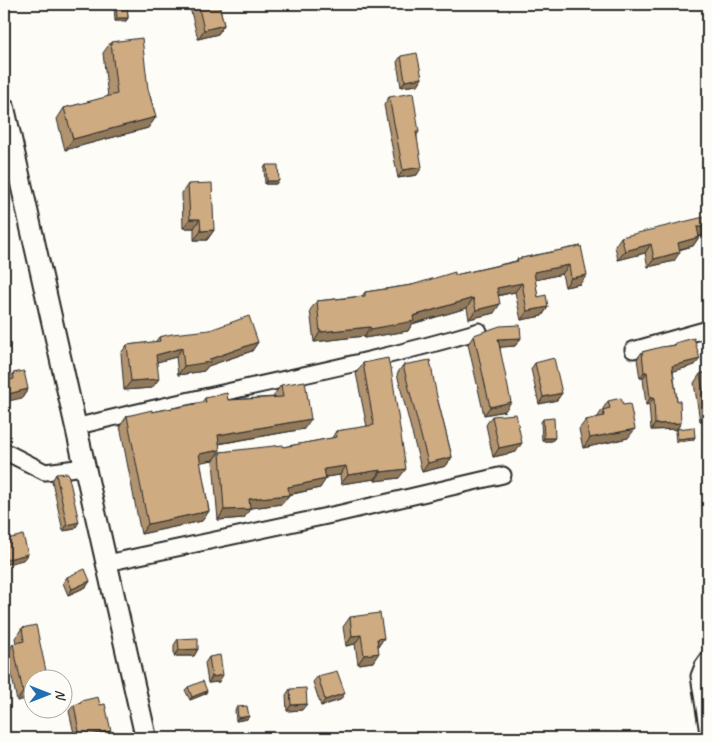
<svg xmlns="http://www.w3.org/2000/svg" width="712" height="742" viewBox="0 0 712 742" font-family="Caveat,sans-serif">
	<rect width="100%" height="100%" fill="#fdfcf7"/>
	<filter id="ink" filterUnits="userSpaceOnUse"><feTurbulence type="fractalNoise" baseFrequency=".02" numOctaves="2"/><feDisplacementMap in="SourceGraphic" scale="10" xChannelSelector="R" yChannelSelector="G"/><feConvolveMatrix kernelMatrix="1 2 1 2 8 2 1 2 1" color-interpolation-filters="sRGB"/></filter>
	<g filter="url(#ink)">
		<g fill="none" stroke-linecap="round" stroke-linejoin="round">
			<defs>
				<path id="minor" d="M633,350l75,-21
					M75,427c134,-34 271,-57 404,-96
					M4,451l41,21 39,-5
					M107,563l234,-50 162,-38
					M708,659l-5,7 -4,10 9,57"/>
				<path id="secondary" d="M4,108l142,630"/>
			</defs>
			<use href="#minor" stroke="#2b2b2b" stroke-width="19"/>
			<use href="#secondary" stroke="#2b2b2b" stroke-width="24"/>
			<use href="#minor" stroke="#fdfcf7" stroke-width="15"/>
			<use href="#secondary" stroke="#fdfcf7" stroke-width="20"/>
		</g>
		<path fill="#b1936f" stroke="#2b2b2b" d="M114,4h13l1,14 -2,3h-11l-1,-16z
			M189,4h30l5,21 -6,9 -20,5z
			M111,42l37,47 8,28 -8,11 -83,22 -8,-31 7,-11 44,-11 -5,-44z
			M401,56l21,22 -4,7 -17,2 -4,-25z
			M389,97l30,35 -2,3v40l-19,3 -14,-73z
			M266,165l10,19h-11l-1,-16z
			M188,184l26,46 -7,10h-13v-12h-11l-1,-35z
			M699,236v1l-6,9 -14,4 -5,11 -26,6 -3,-14 -27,7 -3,-14 6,-9 83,-1z
			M581,246l-1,38 -15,3 -3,-13 -27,6 3,17 10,10 -6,9 -21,4 -6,-28 -17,4 -4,17 -25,6 -2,-11 -55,16 -4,7 -44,7v-2l-50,6 -4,-32 7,-9 45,-5 3,-4 47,-7 104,-24 1,-2z
			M474,335l47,3 -6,8 -15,1 5,64 -21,4 -16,-71z
			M159,337l99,5 -6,9 -44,15 -4,5 -26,4 -2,-18 -19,5 -5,26 -28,2 -3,-37 6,-8 28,-3z
			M675,343l20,22 -22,6 4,30 4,22 -4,6 -26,1 -2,-26 -3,1 -3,-27h-3l-3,-19 5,-7 31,-7z
			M363,363l36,115 -24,3v-2l-34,5 -1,-9 -14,2 -6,11 -31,7 -7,9 -32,4 -6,10 -26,2 -5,-59 7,-9 63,-5 49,-9 4,-7 31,-4 -11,-54z
			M535,363l27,30 -5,7 -18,4 -8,-35z
			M403,365l34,32 15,60 -6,9 -24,6 -25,-98z
			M708,372v48l-8,1 -6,-38 6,-9z
			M13,373l15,16 -6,9 -14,-18z
			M281,385l23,44 -85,15 -6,16 -13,2 9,49 -7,10 -61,13 -21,-108 7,-10 25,-4 50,-10 3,-4 23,2 46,-3v-2z
			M608,401l20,37 -45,10 -4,-19 7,-9 11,-2z
			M492,416l24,36 -23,5 -7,-32z
			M543,419l9,22h-10l-1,-19z
			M677,429l18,8 -2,3 -17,2 -1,-10z
			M56,474l19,55 -12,2 -11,-50z
			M67,577l23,4 -4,6 -18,8 -5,-12z
			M350,617l34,21 -6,8 -5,16 -15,2 -3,-20 -9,2 -3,-19z
			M22,628l26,52 -31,21 -10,-48 6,-9 3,-1 -1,-5z
			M178,639l20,10 -4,7h-20v-11z
			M209,657l10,25 -11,1 -3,-20z
			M318,676l22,24 -19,6 -8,-24z
			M188,687l19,4 -2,3 -15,6 -5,-10z
			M290,689l12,21 -15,1 -1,-16z
			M81,701l25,36 -4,1h-27l-6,-27 5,-6 4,-1z
			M237,707l12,9 -2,3 -11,2 -1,-11z"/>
		<path fill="#90785a" stroke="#2b2b2b" d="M117,18h11l-2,3h-11z
			M224,25l-6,9 -20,5 6,-9z
			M422,78l-4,7 -17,2 4,-6z
			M156,117l-8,11 -83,22 8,-11z
			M422,167l-5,8 -19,3 5,-8z
			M267,181h12l-3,3h-11z
			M190,219h10l-6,9h-11z
			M697,227h11v3l-4,6h-13z
			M214,230l-7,10h-13l7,-9z
			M699,237l-6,9 -22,5 7,-8z
			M651,244l-6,9 -27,7 7,-9z
			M680,252l-6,9 -26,6 6,-8z
			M569,265l-7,9 -35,8 7,-10z
			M587,275l-7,9 -15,3 6,-9z
			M522,283l-7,9 -25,5 7,-9z
			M473,298l-6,10 -55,16 -4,7 -44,7 7,-9z
			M500,304l-6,9 -25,6 7,-9z
			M548,307l-6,9 -21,4 6,-9z
			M370,327l-6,9 -50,6 6,-10z
			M521,338l-6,8 -23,2 6,-9z
			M258,342l-6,9 -44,15 -4,5 -26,4 6,-9 26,-7z
			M182,348l-6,9 -26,7 6,-9z
			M700,359l-5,6 -27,8 4,-7z
			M644,372h3l-4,6h-3z
			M159,379l-7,9 -28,2 7,-9z
			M28,389l-6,9 -18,4v-7z
			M562,393l-5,7 -18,4 4,-7z
			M650,398h4l-5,6 -3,1z
			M511,402l-6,9 -21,4 6,-8z
			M707,412h1v8l-8,1z
			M311,419l-7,10 -93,16 7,-10z
			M681,423l-4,6 -26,1 4,-6z
			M635,429l-7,9 -45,10 7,-10z
			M695,437l-2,3 -17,2 2,-3z
			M544,438h11l-3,3h-10z
			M522,443l-6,9 -23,5 6,-9z
			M220,450l-7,10 -21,4 7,-10z
			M452,457l-6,9 -24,6 6,-9z
			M346,466l-6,9 -22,3 6,-9z
			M406,469l-7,9 -24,3 6,-9z
			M381,470l-6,9 -34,5 7,-9z
			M326,479l-6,9 -39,8 7,-9z
			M289,495l-7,9 -39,5 6,-10z
			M250,509l-6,9 -26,2 6,-10z
			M209,511l-7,10 -61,13 7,-10z
			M79,522l-4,7 -12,2 4,-6z
			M28,554l-5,6 -19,5v-5z
			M90,581l-4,6 -18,8 4,-6z
			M361,635l-6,9 -9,2 6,-10z
			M384,638l-6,9 -1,-8z
			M198,649l-4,7h-20l5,-6z
			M379,653l-6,9 -15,2 6,-9z
			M223,675l-4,7 -11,1 4,-6z
			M32,690v8l-15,3 6,-9z
			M207,691l-2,3 -15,6 2,-3z
			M345,693l-5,7 -19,6 4,-6z
			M307,704l-5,6 -15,1 4,-6z
			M249,716l-2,3 -11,2 2,-3z
			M111,731l-5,6 -4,1h-22v-1z"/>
		<path fill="#ceab81" stroke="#2b2b2b" d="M116,4h11l1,14h-11z
			M198,4h21l5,21 -20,5z
			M142,38l6,51 8,28 -83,22 -9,-31 53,-14 -6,-52z
			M417,53l5,25 -17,3 -4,-25z
			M413,93l6,39h-3l6,35 -19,3 -14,-73z
			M266,165h12l1,16h-12z
			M212,183l2,47 -13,1 -1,-12h-10l-2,-35z
			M708,216v11h-11l2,10 -21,6 2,9 -26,7 -3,-15 -26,7 -4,-14z
			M581,246l6,29 -16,3 -2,-13 -35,7 4,25 8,-2 2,12 -21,4 -5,-28 -25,5 3,16 -24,6 -3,-12 -60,18 1,5 -43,8 -1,-2 -50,5 -3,-31 48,-5v-4l47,-7 43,-13v3l63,-14 -1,-2z
			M249,316l9,26 -48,17v3l-26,4 -2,-18 -26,7 3,24 -28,2 -4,-36 33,-4 -1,-4 13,-3 38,-4z
			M520,325l1,13 -23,1 13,63 -21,5 -16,-72 26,-9z
			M694,338l6,21 -28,7 5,35h3l1,22 -26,1 -1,-26h-4l-3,-26h-3l-2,-20 19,-5 15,-2 -1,-2z
			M388,358l2,10h1l15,101 -25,3v-2l-33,5 -2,-9 -22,3 2,10 -38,8 1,8 -40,4 1,10 -26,1 -4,-58 63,-7v2l54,-10 -1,-6 38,-6 -11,-62z
			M554,358l8,35 -19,4 -8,-34z
			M430,360l7,37 15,60 -24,6 -25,-98z
			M24,371l4,18 -24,6v-14l10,-2 -1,-6z
			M708,372v40h-1l-7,-38z
			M305,381l6,38 -93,16 2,15 -21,4 10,57 -61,13 -21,-108 25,-6v2l54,-10 -1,-4 22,-5 1,7 55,-3 -2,-12z
			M621,398l2,7 7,-1 5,25 -45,9 -4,-18 18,-4 -1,-6 7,-2 -2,-7z
			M516,414l6,29 -23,5 -7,-32z
			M554,418l1,20h-11l-1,-19z
			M694,427l1,10 -17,2 -1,-10z
			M4,470l2,11h-2z
			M68,473l11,49 -12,3 -11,-51z
			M23,535l5,19 -24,6v-20z
			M85,569l5,12 -18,8 -5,-12z
			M380,613l4,25 -7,1 2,14 -15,2 -3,-20 -9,1 -2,-19z
			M36,625l12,55h-16v10l-9,2 -10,-48 11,-3 -2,-13z
			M198,638v11l-19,1 -1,-11z
			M220,655l3,20 -11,2 -3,-20z
			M337,671l8,22 -20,7 -7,-24z
			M203,681l4,10 -15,6 -4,-10z
			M306,688l1,16 -16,1 -1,-16z
			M98,697l2,8 5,-1 6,27 -31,6 -6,-32 7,-2v-2z
			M247,706l2,10 -11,2 -1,-11z"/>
	</g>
	<rect width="712" height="742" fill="none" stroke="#fdfcf7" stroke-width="20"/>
	<rect x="10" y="10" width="692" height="722" fill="none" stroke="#2b2b2b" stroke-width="2" filter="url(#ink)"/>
	<g transform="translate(48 694) rotate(90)"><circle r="24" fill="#fdfcf7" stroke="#a9a8a5"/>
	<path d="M0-4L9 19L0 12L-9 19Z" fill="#1f6fb2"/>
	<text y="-8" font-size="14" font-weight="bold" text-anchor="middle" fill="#2b2b2b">N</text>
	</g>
</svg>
